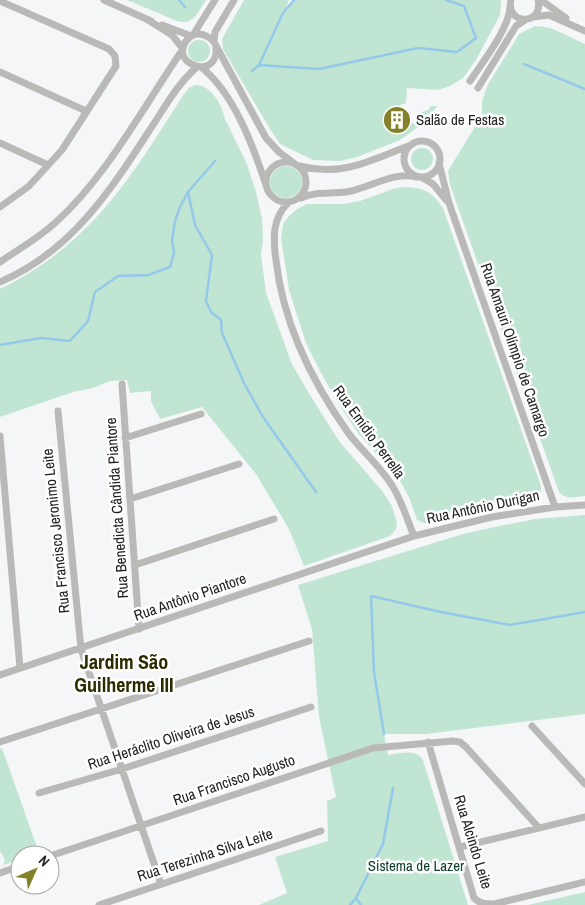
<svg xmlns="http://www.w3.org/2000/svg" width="585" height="905" viewBox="0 0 585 905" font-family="'Archivo Narrow',sans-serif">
	<rect width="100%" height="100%" fill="#f5f6f7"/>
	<path fill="#c0e5d3" d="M127,0h79c-8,12 -13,26 -29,21z
		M244,0h45l-4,11 9,-11h207l-1,15 -24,45 -13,18 -13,8 -12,4 -31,-2 -1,15 -6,2 7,20 12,-4 -1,-7 10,-4 3,-4h6l-12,16 -25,18 -43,17 -17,4 -27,-1 -33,-16 -10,-15 -47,-80 -1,-10z
		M535,26c19,0 33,11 50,18v452c-10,1 -19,4 -26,-4l-109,-307 -2,-14 34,-56v-13l5,-16 32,-52z
		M188 51a11 11 0 1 1 22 0a11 11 0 1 1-22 0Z
		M195,85c16,-1 27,20 30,34l22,45 9,28 6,27 1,21 -2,15 5,38 26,71 16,28 31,49 44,51 9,14 5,17 -1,6 -6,7 -86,30 -15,-37 -33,-55 -54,-67 -42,12 -9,-18v-10l-21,2 -3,-13 -17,1 -17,7 -20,4 -73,25v-128c92,-45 131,-112 184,-195l5,-6z
		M411 159a11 11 0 1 1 22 0a11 11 0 1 1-22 0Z
		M270 182a16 16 0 1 1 32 0a16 16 0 1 1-32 0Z
		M407,187c18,1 26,6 36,21l98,278 -1,12 -6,4 -44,6 -63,16 -10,-4 -7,-21 -11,-20 -41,-46 -20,-30 -18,-32 -14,-28 -17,-53 -8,-52 2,-14 6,-8 8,-7 10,-5h36l17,-3 36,-13z
		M585,515v199l-159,20h-42l4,21c12,-1 27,-7 35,5l45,145h-209l28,-12 -12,-36 53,-16 -1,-40 9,-4 -17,-80 -7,-88 -14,-44 168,-52 69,-14z
		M2,748l37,105 -19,2v4l-17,6 2,-5 -5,-9v-102z
		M585,892v13h-57z"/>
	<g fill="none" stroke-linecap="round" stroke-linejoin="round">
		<path stroke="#95c9ea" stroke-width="2.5" d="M179,0l6,7
			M524,64l61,25
			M259,65l60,4 99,-21 39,4 19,-14 -12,-32 -18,-6
			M252,71l7,-6 24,-52 11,-13
			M188,192l7,33 17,30 -6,46 5,11 10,8 1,13 22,50 19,34 53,75
			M0,345l41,-7 29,3 18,-20 7,-29 23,-16 30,-1 22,-8 4,-14 -2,-12 3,-20 5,-14 8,-15 27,-31
			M384,734l-10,-62 -3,-76 70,16 69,13 75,-13
			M356,898l5,7
			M350,905l6,-7 27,-54 10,-56"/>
		<path stroke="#b9b9b8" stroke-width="7" d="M104,0l47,21
			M511,0c-6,25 33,26 27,0
			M541,0l25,18
			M0,1l109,48 6,7 1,10 -54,84 -33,36 -29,21
			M533,17l16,-2 36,16
			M162,25l29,11
			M193,35l22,-35
			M214,42l1,-10 19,-32
			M216,47c3,35 -49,17 -29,-7 8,-10 20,-6 27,2l52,96 13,14 16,12
			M201,67c33,26 52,79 65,118
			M0,72l86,39
			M470,81c12,-18 39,-52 40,-74
			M478,88l38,-62 9,-6
			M404 159a18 18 0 1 1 36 0a18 18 0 1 1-36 0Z
			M0,143l48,22
			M266 182a20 20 0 1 1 40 0a20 20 0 1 1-40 0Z
			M439,163l10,40 106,304
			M299,166c42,11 70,-5 109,-20
			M421,177l12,7 14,17
			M301,198c15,-7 29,-4 45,-6 24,-4 47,-21 71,-15
			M288,203c-16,15 -15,37 -12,57 7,64 36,122 73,174 14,18 32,33 44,53 9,15 14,32 21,49
			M0,262c19,-13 40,-25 56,-40 51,-46 88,-116 127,-173l-11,-14 -24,-15
			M0,282c70,-30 109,-89 149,-151 15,-22 27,-46 48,-64
			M122,384l17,245
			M58,411l23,238 80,235
			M0,436l20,232
			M125,438l76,-24
			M130,499l109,-35
			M135,565l139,-46
			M0,675l414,-139 78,-19 63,-10 30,-2
			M532,726l53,58
			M0,742l309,-101
			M428,742l46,156c6,6 11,6 20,6l91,-22
			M39,793l83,-24 189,-62
			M460,847l125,-30
			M50,856l270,-90 53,-18 80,-7 7,1 6,5 73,81
			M0,873l20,-7
			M99,905l222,-74"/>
	</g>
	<defs>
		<symbol id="building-disc" viewBox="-11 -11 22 22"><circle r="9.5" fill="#838129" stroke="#fff"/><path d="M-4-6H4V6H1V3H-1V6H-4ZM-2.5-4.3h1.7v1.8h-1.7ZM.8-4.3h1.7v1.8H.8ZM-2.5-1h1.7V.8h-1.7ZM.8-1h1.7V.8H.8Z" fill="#fff"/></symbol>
	</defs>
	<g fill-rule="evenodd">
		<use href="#building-disc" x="381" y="104" width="32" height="32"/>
	</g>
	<g text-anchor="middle" stroke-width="5" stroke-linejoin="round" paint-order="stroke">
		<g font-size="15" fill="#202121" stroke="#fff" text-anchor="start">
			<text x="416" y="125">Salão de Festas</text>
		</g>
		<g font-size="15" fill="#202121" stroke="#fff">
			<text transform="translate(515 350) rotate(71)" y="5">Rua Amauri Olímpio de Camargo</text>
			<text transform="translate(369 432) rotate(54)" y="5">Rua Emídio Perrella</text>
			<text transform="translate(483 507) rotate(-12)" y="5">Rua Antônio Durigan</text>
			<text transform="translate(117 508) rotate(-94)" y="5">Rua Benedicta Cândida Piantore</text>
			<text transform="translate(56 531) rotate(-96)" y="5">Rua Francisco Jeronimo Leite</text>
			<text transform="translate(190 597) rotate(-19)" y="5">Rua Antônio Piantore</text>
			<text transform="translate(171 738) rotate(-18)" y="5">Rua Heráclito Oliveira de Jesus</text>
			<text transform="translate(234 780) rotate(-19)" y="5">Rua Francisco Augusto</text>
			<text transform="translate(473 842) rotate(73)" y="5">Rua Alcindo Leite</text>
			<text transform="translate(205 855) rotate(-18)" y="5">Rua Terezinha Silva Leite</text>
		</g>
		<g font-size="15" fill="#0c3d2b" stroke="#fff">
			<text x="416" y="871">Sistema de Lazer</text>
		</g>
		<g font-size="20" font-weight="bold" fill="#2c2b00" stroke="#fff">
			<text x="124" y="669">Jardim São<tspan x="124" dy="23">Guilherme III</tspan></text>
		</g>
	</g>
	<g transform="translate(35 870) rotate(45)"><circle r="24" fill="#ffffff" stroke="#a6a6a6"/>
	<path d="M0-4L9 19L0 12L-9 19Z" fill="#838129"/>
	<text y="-8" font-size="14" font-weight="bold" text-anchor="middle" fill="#202121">N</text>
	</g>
</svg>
